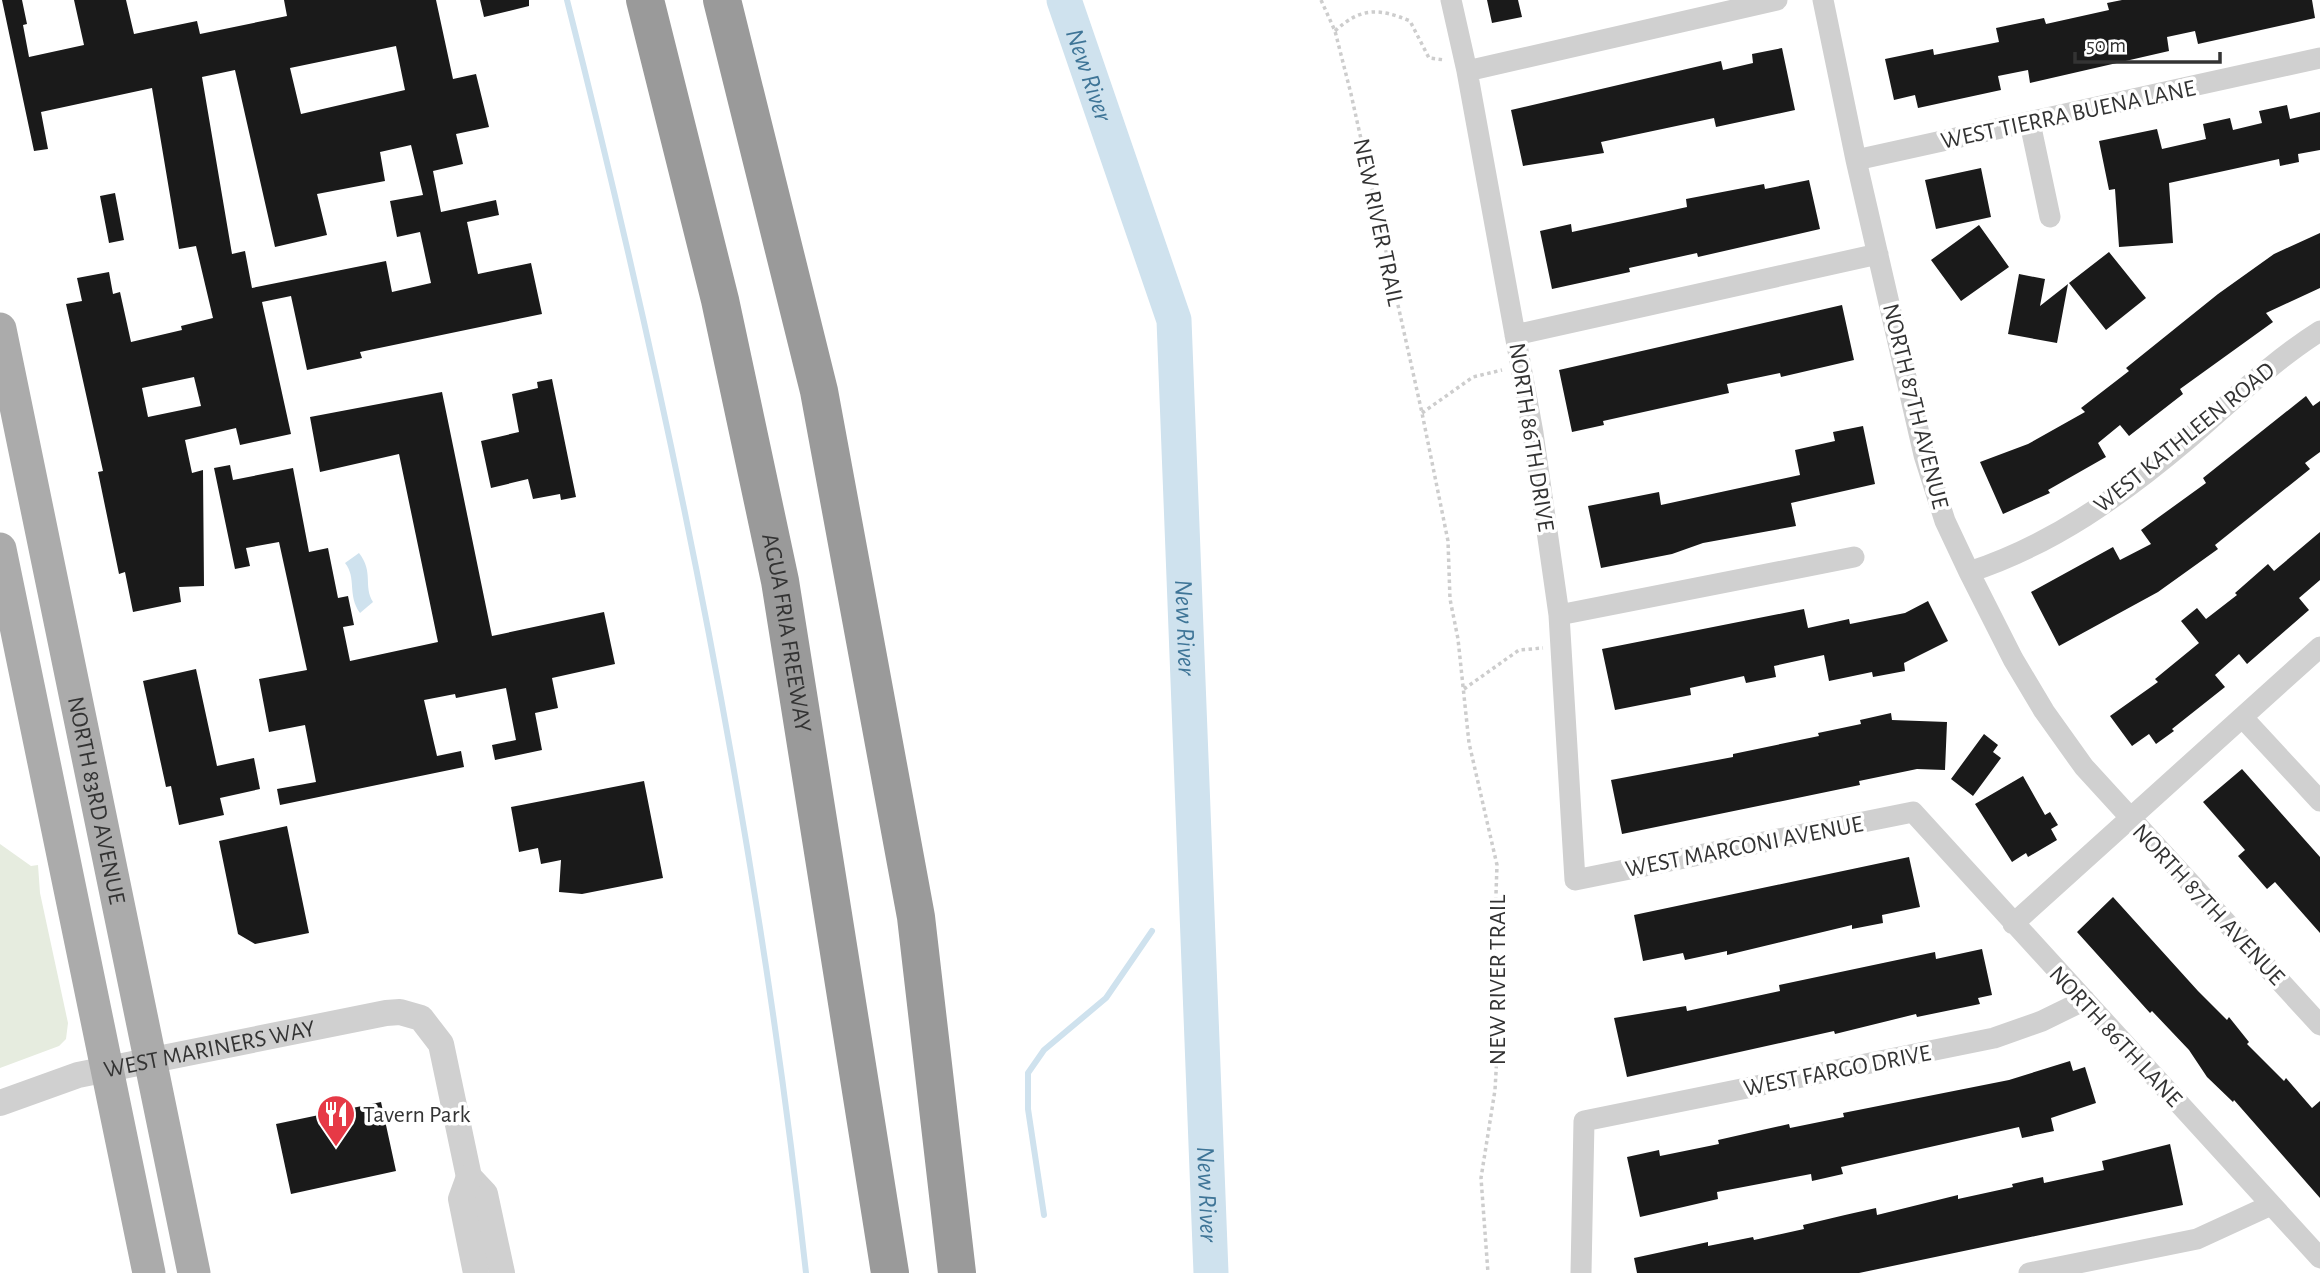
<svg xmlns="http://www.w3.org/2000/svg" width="2320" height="1273" viewBox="0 0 2320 1273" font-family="'Alegreya Sans',sans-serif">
	<rect width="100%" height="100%" fill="#fff"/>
	<path fill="#e6ecdf" d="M0,844l31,22 7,-1 2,28 28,130 -2,16 -7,7 -59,22z"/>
	<path fill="#cfe2ee" d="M359,553c15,19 4,33 14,49l-13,11c-13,-18 -3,-35 -15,-50z"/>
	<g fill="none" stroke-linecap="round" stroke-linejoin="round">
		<path stroke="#cfe2ee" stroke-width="6" d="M567,0c106,419 192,843 239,1273
			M1044,1215l-16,-106v-36l16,-23 62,-52 46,-67"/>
		<path stroke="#cfe2ee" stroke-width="35" id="s1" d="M1064,0l110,320 37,953"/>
	</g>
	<path fill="#1a1a1a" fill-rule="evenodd" d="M2,0h20l5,24 -4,1 6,32 55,-12 -10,-45h52l8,34 63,-13 3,13 87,-18 -3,-16h152l17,79 23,-5 13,53 -33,7 7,30 -30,7 8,41 55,-12 3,15 -32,7 11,52 53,-11 11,51 -182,38 2,6 -55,12 -16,-74 -29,6 29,132 -51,11 -4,-17 -51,12 7,33 11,-3 1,116 -25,1 2,15 -48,10 -8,-40 -6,2 -21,-102 5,-1 -37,-167 16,-3 -5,-23 32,-6 4,22 7,-2 11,50 51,-12 -1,-4 32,-8 -17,-72 -17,3 -27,-161 -111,24 7,37 -14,2zM396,46l9,44 -104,24 -11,-46zM235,70l40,177 52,-12 -10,-41 68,-13 -5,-29 31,-7 12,50 -33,6 7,36 23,-5 11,51 -39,9 -6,-31 -134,27 -7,-37 -13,3 -30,-177zM194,377l7,29 -53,11 -6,-29z
		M480,0h49v6l-45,11z
		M1487,0h31l4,17 -30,6z
		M2122,0h190l3,18 -117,26 -3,-13 -28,6 2,14 -139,32 -2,-13 -30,6 3,14 -83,18 -3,-13 -21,5 -9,-41 48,-10 1,6 65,-13 -3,-14 48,-10 2,6 63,-14 -2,-7z
		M1782,48l13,62 -79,17 -2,-9 -113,24 3,11 -81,13 -12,-56 210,-49 2,9 30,-7 -1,-9z
		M2287,105l3,14 30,-7v38l-22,4 1,8 -19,4 -1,-7 -110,24 4,60 -54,4 -4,-58 -6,1 -10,-49 58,-12 5,20 44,-10 -3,-15 27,-6 3,12 29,-7 -3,-12z
		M1981,168l10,49 -55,12 -11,-49z
		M1809,180l11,49 -122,28 -1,-4 -68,15 1,4 -78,17 -12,-58 31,-7 1,8 115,-25 -1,-8 78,-15 1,5z
		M115,193l9,47 -15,3 -9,-47z
		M1979,225l30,42 -48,34 -30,-41z
		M2320,233v55l-54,25 7,9 -93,67 3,5 -54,42 -9,-11 -22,18 8,14 -58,33 2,3 -47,21 -23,-52 48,-18 57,-32 -4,-4 48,-37 -3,-3 92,-74 56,-40z
		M2109,252l37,46 -40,32 -37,-47z
		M2019,274l26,5 -5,27 28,-22 -11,59 -49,-9z
		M1842,305l12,55 -73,17 -1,-4 -53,11 2,9 -126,28 1,4 -32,7 -13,-62z
		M552,379l24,118 -15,3 -1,-6 -27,5 -5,-20 -37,9 -10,-47 38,-9 -7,-38 26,-6 -1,-6z
		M442,392l50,244 112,-24 11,52 -63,14 6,30 -23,5 7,37 -47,10 -3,-15 24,-5 -10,-52 -50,10 -1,-4 -31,6 13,56 24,-5 3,16 -184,38 -3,-16 39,-7 -11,-57 -36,7 -10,-53 48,-9 -28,-128 -33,6 4,18 -15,3 -21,-101 16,-3 3,15 60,-12 16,84 19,-4 10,50 10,-2 6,29 -11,2 7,34 88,-19 -39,-188 -79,18 -10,-55z
		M2306,396l7,10 7,-5v51l-15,11 5,6 -95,76 3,4 -60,43 -99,54 -28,-54 82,-45 7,13 31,-16 -10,-14 65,-47 -3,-5z
		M1863,426l12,58 -84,19 5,23 -93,17 -31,11 -71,14 -13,-62 71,-14 2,13 139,-30 -5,-25 40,-9 -2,-9z
		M2320,532v48l-21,18 10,12 -62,54 -8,-10 -24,21 10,12 -53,42 2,2 -18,13 -7,-10 -17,12 -22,-30 48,-34 -3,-3 44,-36 -18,-22 16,-13 9,11 31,-24 -2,-2 33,-29 6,7z
		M1928,601l20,40 -44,22 1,8 -32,6 -1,-5 -43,9 -5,-26 -50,11 2,11 -30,6 -2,-7 -54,12 1,7 -76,15 -13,-61 202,-40 4,19 41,-9 1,5 55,-11z
		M196,669l21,97 37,-8 6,31 -40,9 4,17 -45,10 -8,-39 -5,1 -23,-106z
		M1891,713l1,7 55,2 -2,48 -28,-1 -58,12 1,4 -238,49 -11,-54 122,-23v-3l86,-18 -1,-3 43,-9 -1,-4z
		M1984,734l14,11 -5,7 8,6 -28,38 -22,-17z
		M2242,769l78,88v76l-45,-51 -8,7 -29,-33 7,-6 -42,-48z
		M2023,776l22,39 5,-3 8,13 -7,4 6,11 -29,17 -2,-4 -14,9 -37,-58z
		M644,781l19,97 -81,16 -23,-2 2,-32 -20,4 -3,-16 -19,4 -8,-45z
		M287,826l22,107 -54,11 -17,-10 -19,-93z
		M1909,857l11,50 -38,8 1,8 -31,6v-4l-125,30v-4l-42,9 -2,-7 -40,8 -9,-46z
		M2113,897l85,94 29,29 2,-3 20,25 -2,2 37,37 2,-3 26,30 8,-7v97l-86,-98 -1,2 -26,-25 -18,-27 -37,-39 -2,2 -73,-81z
		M1982,949l10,46 -14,3 2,6 -63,13 -1,-3 -81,20 -1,-3 -207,46 -13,-59 72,-12 1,5 93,-20 -1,-6 156,-33 1,7z
		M2070,1061l3,10 12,-4 11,36 -45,15 3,13 -32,7 -3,-11 -178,40 2,7 -31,7 -1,-7 -94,18 1,7 -78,18 -13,-60 32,-7 1,6 59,-12 -1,-4 44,-10 27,-6 1,4 54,-11 -1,-4 166,-33z
		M381,1102l15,69 -105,23 -15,-70z
		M2170,1144l13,61 -324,68h-222l-3,-15 74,-16v4l45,-9 1,3 50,-11 -1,-4 42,-10 31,-7 1,7 81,-20v4l55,-12 -1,-3 31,-7 1,6 60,-13 -2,-9z"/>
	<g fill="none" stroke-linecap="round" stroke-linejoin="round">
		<path stroke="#cdcdcd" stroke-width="3.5" stroke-dasharray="3.5 3.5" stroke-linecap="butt" d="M1321,0l14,31 16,63 71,319 26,128 2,58 8,40 11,104 28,122 -3,86 4,86 -3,53 -14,88 7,95
			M1335,31c26,-24 44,-23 75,-10l19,37 16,2
			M1422,413l51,-36 29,-7
			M1464,689l55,-39 24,-2"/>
		<path stroke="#d0d0d0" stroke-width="21" d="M1451,0l16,71 66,362 26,182 16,265 338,-68 407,446
			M1823,0l33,160 68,295 21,66 24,51 44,87 31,52 40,56 236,258
			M1467,71l310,-71
			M2030,123l20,94
			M1856,160l464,-102
			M1515,335l363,-81
			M1969,572c83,-27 153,-77 218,-132 44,-38 84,-78 133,-109
			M1559,615l295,-58
			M2243,718l77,83
			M2013,924l307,-277
			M1581,1273l3,-152 410,-83 48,-17 43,-21
			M2029,1273l168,-34 74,-34"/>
		<g stroke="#d0d0d0" stroke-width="26">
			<path id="s2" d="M0,1103l78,-28 308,-62 14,-1 21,6 20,26 28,133 16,17 17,79"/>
			<path d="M469,1177l-8,22 15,74"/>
		</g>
		<g stroke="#ababab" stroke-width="33">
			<path id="s3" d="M0,329l194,944"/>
			<path d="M0,549l149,724"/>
		</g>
		<g stroke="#9a9a9a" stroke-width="38">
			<path id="s4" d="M645,0l75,300 60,281 110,692"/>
			<path d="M722,0l97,391 97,526 41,356"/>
		</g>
	</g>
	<defs>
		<symbol id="restaurant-pin" viewBox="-11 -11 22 30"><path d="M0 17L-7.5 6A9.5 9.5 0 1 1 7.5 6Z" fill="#e63946" stroke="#fff"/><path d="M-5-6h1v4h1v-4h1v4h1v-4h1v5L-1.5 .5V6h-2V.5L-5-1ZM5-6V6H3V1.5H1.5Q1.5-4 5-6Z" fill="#fff"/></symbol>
	</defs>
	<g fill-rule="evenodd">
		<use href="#restaurant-pin" x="314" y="1092" width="44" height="60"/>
	</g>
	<g text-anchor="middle" stroke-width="7" stroke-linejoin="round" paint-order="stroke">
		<g font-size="24" fill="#333" stroke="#fff">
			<text transform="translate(2068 114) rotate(-12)" y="8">WEST TIERRA BUENA LANE</text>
			<text transform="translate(1379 222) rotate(78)" y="8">NEW RIVER TRAIL</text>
			<text transform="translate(1916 406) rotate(76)" y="8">NORTH 87TH AVENUE</text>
			<text transform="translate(1532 437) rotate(81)" y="8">NORTH 86TH DRIVE</text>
			<text transform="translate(2184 437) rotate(-39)" y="8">WEST KATHLEEN ROAD</text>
			<text dy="8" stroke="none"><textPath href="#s4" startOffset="649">AGUA FRIA FREEWAY</textPath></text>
			<text dy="8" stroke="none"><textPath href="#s3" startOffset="481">NORTH 83RD AVENUE</textPath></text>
			<text transform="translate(1744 846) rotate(-11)" y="8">WEST MARCONI AVENUE</text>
			<text transform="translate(2209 904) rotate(47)" y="8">NORTH 87TH AVENUE</text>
			<text transform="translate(1497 980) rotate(-90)" y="8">NEW RIVER TRAIL</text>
			<text transform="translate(2116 1036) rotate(47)" y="8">NORTH 86TH LANE</text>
			<text dy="8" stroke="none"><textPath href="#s2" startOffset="217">WEST MARINERS WAY</textPath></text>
			<text transform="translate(1837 1070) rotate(-11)" y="8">WEST FARGO DRIVE</text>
		</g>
		<g font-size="24" fill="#333" stroke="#fff" text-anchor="start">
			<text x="363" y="1122">Tavern Park</text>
		</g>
		<g font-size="26" font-style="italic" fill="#3f7597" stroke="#fff">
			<text dy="9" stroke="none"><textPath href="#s1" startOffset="79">New River</textPath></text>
			<text dy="9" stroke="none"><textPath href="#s1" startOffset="646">New River</textPath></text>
			<text dy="9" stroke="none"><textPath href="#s1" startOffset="1213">New River</textPath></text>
		</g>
	</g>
	<path d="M2075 52v10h145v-10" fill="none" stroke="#333333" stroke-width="3.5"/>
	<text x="2086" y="52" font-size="21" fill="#333333" stroke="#ffffff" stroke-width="5" paint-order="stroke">50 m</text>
</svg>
